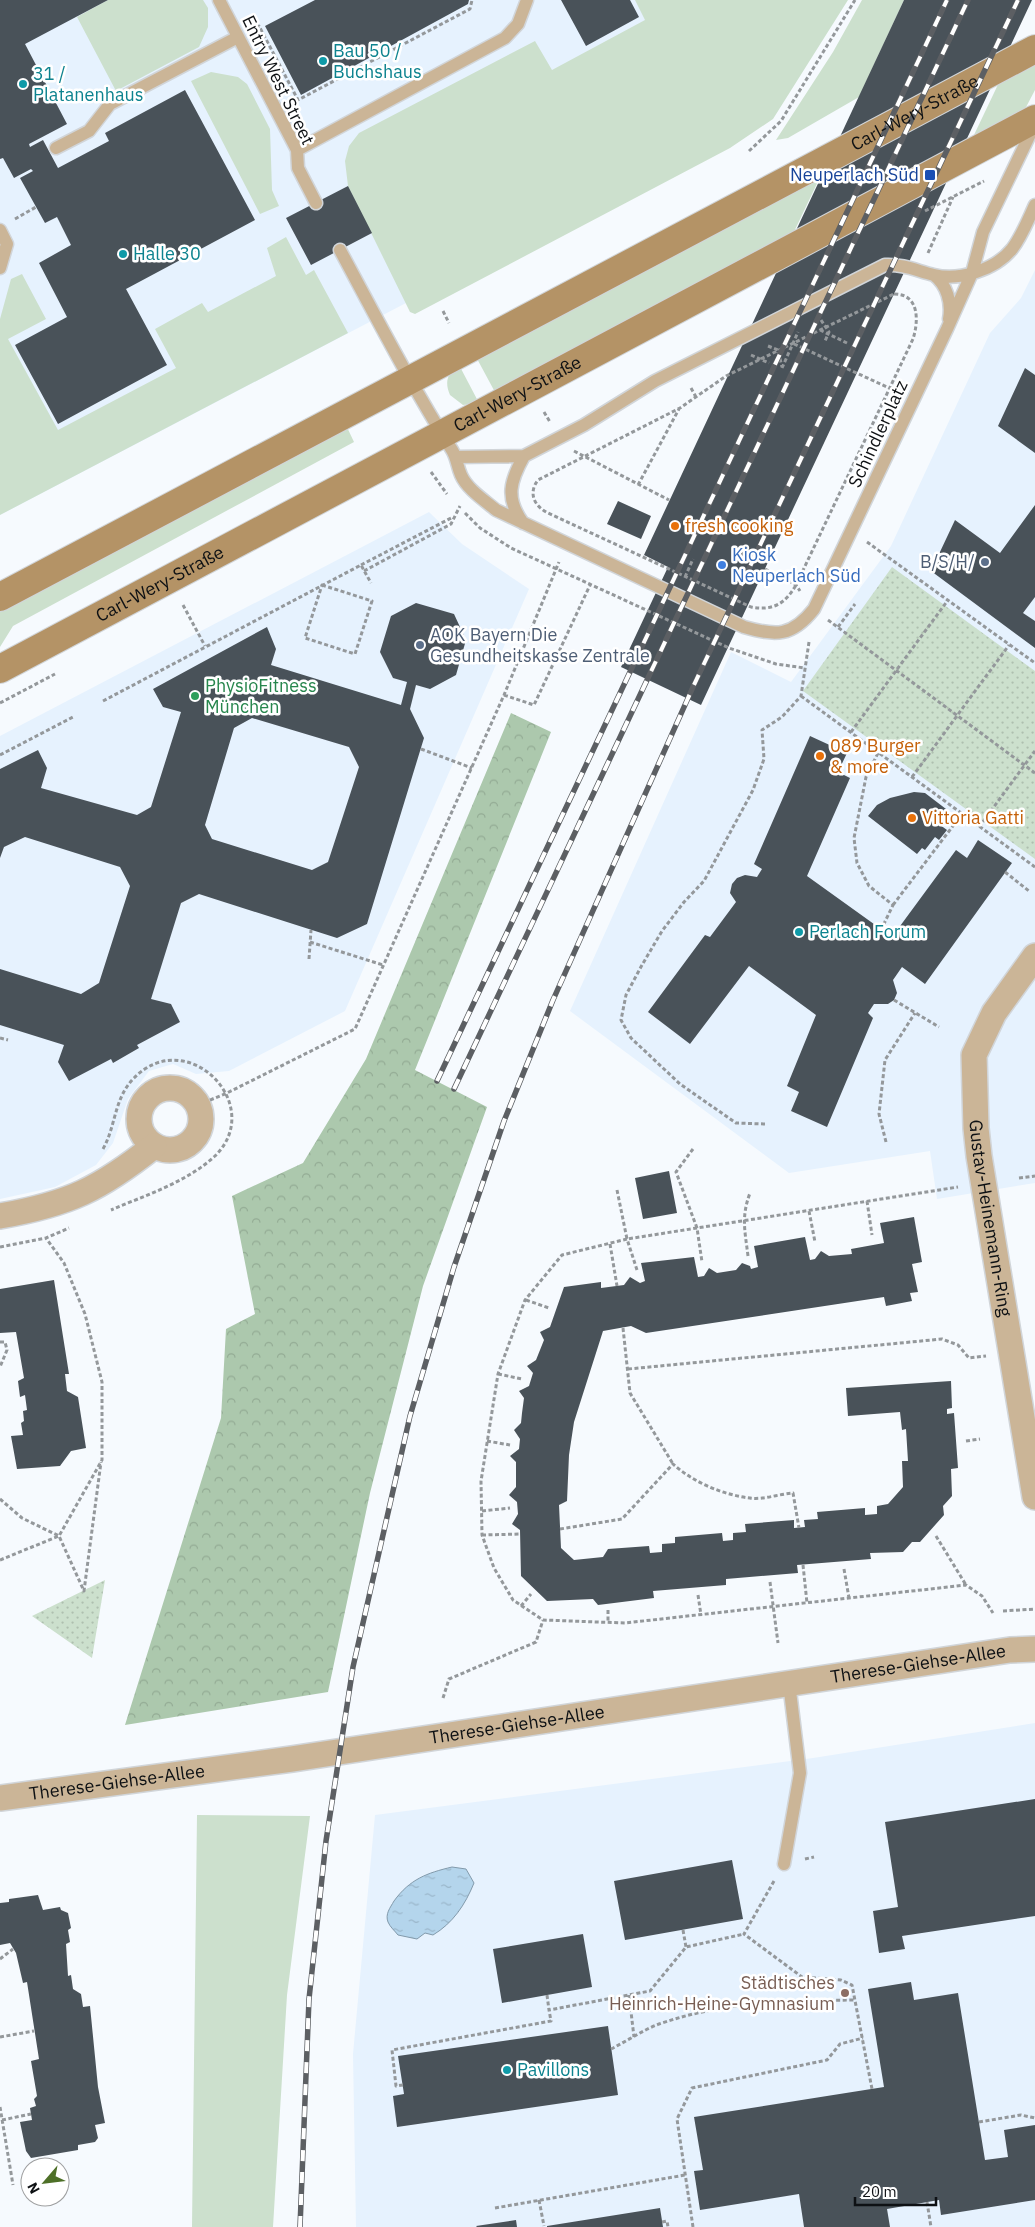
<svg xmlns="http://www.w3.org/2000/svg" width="1035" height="2227" viewBox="0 0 1035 2227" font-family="'IBM Plex Sans',sans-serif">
	<defs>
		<pattern id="forest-crowns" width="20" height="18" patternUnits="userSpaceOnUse" patternTransform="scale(1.25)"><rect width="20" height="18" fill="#acc8ad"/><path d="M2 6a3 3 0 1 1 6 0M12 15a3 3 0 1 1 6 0" fill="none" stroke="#93ab94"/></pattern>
		<pattern id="park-dots" width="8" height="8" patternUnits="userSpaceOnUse" patternTransform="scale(1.25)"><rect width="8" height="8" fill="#cce0cd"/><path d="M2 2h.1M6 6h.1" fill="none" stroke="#aebfaf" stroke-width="1.8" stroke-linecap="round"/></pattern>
		<pattern id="water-ripples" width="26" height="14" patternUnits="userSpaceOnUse" patternTransform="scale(1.25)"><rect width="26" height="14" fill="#b4d5ec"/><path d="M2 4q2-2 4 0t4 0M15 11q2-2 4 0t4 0" fill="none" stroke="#9ab6ca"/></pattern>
	</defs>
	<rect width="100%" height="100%" fill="#f6fafe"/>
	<path fill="#e6f2fe" d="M0,0h822l-416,303 -406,212z
		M1035,270v913l-98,16 -7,-48 -141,22 -219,-162 161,-359 60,30 100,-136 99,-213 31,-35z
		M429,512l33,32 67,45 -184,422 -116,60 -33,3 -23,-10 -24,7 -21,28 -15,44 -17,22 -41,22 -55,12v-463z
		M1035,1723v504h-679l-3,-173 22,-239 438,-57z"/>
	<path fill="#cce0cd" d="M108,0h95l5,8v19l-9,20 -83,44 -39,-74z
		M635,0h213l-75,119 -43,29 -315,166 -5,-2 -62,-126 -3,-25 4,-15 10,-13 176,-92 17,29 93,-50z
		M862,0h42l-45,97 -71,41 -12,2 57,-88z
		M1035,56v34l-11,21 -51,26 31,-65z
		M211,72l27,5 9,7 23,45 2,61 7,16 -19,8 -69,-133z
		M823,171l-32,67 -295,156 -21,-39z
		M286,237l20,38 8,-5 34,63 -348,182v-196l11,-40 11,-5 24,45 -38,20 50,91 118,-62 -21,-39 47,-26 6,9 68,-36 -9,-28z
		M458,363l21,40 -16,2 -13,-10c-6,-14 -2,-21 8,-32z
		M345,423l9,19 -341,184 -13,21v-40z
		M197,1815l113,1 -23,179 -14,232h-81z"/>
	<path fill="url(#forest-crowns)" d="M511,713l40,19 -136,338 72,37 -64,179 -53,207 -42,199 -203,33 96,-307 5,-89 29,-15 -23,-118 71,-33 63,-104z"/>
	<path fill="url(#park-dots)" d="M892,567l143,104v188l-232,-168z
		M105,1580l-13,78 -60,-42z"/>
	<path fill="url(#water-ripples)" stroke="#829aab" d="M452,1867l14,2 8,14c-9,22 -21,40 -41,52l-8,-2 -8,6 -19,-4c-3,-4 -8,-8 -10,-13 -3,-8 2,-14 6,-21 16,-22 33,-28 58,-34z"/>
	<path fill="#495259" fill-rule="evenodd" d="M0,0h108l-83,44 42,80 -38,20 1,3 13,-7 15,28 51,-27 -4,-8 80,-43 70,130 -129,69 41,76 -109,59 -43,-79 52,-28 -28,-54 32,-18 -14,-28 -12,6 -25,-45 13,-7 -2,-2 -17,9 -11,-20 -3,1z
		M315,0h154l-1,4 -167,91 -36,-69z
		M561,0h69l9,17 -53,29z
		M904,0h128l-331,705 -80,-38 47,-100 -24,-12z
		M348,186l24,47 -61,32 -25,-47z
		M1025,368l10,7v78l-37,-27z
		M618,501l33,15 -10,23 -34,-15z
		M1035,505v92l-12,16 12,8v27l-104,-77 24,-51 45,33z
		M416,603l38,11 12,26 -10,35 -26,14 -14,-4 -6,24 14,29 -57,186 -30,14 -138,-44 -18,9 -30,96 20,5 9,18 -43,23 2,3 -26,15 -2,-4 -42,22 -11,-19 6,-17 -64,-20v-56l81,25 18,-11 31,-97 -10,-19 -95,-30 -21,10 -4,11v-89l38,-19 9,18 -6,20 96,27 14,-8 30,-95 -18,-5 -10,-18 114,-62 9,22 -5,16 130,40 6,-23 -14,-4 -13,-26 11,-36zM252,718l97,29 10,20 -31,95 -16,8 -100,-31 -7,-14 29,-97z
		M810,736l37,17 -9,19 12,6 -43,98 85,61 64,-87 11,8 11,-18 34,23 -87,121 -23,-17 -9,13 4,13 -3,7 -6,4h-14l-6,9 5,5 -46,109 -36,-16 8,-19 -12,-6 29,-71 -67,-49 -59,78 -42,-32 57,-77 5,2 26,-35 -6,-9 2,-9 5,-6 8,-3 12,2 5,-8 -8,-5z
		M914,792l11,1 21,16 -10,13 11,8 -8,10 -4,-3 -10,13 -3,-2 -5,6 -49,-38 9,-11 13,-7z
		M669,1171l8,42 -34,6 -8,-41z
		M914,1217l8,45 -10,2 6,28 -8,1 2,8 -26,5 -2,-9 -238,36 -15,-7 -28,5 -29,91 -5,33 -2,46 -8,4 2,43 13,12 29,-3 5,-8 41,-3 1,7 12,-1v-8l13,-1v-6l47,-4 1,8 10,-1v-7l13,-1 -1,-8 49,-4v8l11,-1 -1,-7 14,-1 -1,-7 48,-4v7l12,-1v-8l11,-2 15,-17 -1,-26h6l-2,-32 -4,1 -2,-18 -52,4 -2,-28 105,-7 1,27 -5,1v5l7,-1 4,55 -7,1 1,27 -9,10 1,9 -24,27h-8l-9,10 -33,1 1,6 -74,6 1,8 -72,6v6l-73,6 1,7 -56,7 -5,-6 -46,2 -26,-25 -1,-46 -8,-6 6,-10 -1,-12 -8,-7 7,-8v-25l-6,-6 9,-7 1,-10 -6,-9 7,-7 1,-10 2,-15 -5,-7 10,-5 4,-13 -6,-7 9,-6 8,-20 -4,-8 10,-5 14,-40 37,-5v6l23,-3 6,-8 10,6 5,-2 -4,-18 53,-6 4,20 6,-1 5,-8 8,5 19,-3 6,-7 8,3 1,3 7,-2 -4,-21 51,-9 5,23 5,-1 6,-8 8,5 23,-2 -1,-5 33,-6 -4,-20z
		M54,1280l15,94h-4l2,17 11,6 8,51 -15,3 -11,15 -43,3 -6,-33 12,-1 -2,-12 3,-2 -1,-10 4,-1 -2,-15 -5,2 -2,-16 6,-3 -8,-46 -16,1v-44z
		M1035,1799v117l-133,20 3,13 -26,4 -6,-42 25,-4 -13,-85z
		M732,1860l11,59 -118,21 -11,-59z
		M38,1895l5,15 17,-3 1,3 7,3 3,15 -3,2 2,12 -4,2 2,32 3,-1 2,14 8,5 2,13 7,-1 8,81 7,36 -10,2 3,13 -3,4 -17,3v5l-47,8 -5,-7 -6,-29 12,-2 -2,-12 6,-2 -2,-7 3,-3 -6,-35 8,-2 -12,-77 -4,1 -7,-30 -6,-10 -10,2v-42l9,-1v-3z
		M583,1934l9,53 -90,16 -9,-54z
		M911,1982l3,18 44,-7 27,167 23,-3 -4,-27 31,-5v75l-94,15 -2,-15 -52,9 3,18h-86l-5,-33 -99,16 -6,-39 9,-1 -9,-53 190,-30 -16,-98z
		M608,2026l10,69 -221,32 -4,-31 11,-2 -6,-38z
		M660,2208l3,19h-116v-1z
		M516,2220l1,7h-40l-1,-1z"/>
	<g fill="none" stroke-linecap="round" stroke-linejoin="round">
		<defs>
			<path id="lane" d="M219,0l78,150 1,18 18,35
				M56,148l33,-17 21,-27 128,-67
				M297,150l208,-112 13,-14 9,-24
				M0,230l7,14 -7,24
				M340,250c36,67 71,135 112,200 5,8 5,16 9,25 6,14 23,25 35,35l248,117c32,9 48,10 70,-18l133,-280 25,-56 11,-41 52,-108
				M934,275c13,10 18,28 15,44
				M457,457l67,-1 60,-31 71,-44 230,-116c19,-1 32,6 49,10 25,6 61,-5 78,-26 10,-13 16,-29 23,-44
				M523,523c-18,-25 -13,-42 1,-67
				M784,1864l16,-91 -11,-90"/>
			<g id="street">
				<path id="s1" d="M1035,956l-41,57 -20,42 2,73 3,28 56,341"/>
				<circle cx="170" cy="1119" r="31"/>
				<path d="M0,1216c69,-12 100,-27 154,-70"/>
				<path id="s2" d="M0,1798l292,-39 718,-109 25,-1"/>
			</g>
			<g id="secondary">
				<path id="s3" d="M0,597l1035,-548"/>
				<path id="s4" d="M0,669l1035,-550"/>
			</g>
		</defs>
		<use href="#lane" stroke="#d1d5d9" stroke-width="15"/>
		<use href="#street" stroke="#d1d5d9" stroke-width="28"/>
		<use href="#secondary" stroke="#d1d5d9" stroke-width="30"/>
		<path stroke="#94989b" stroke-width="3" stroke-dasharray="4 2.5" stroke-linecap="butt" d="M256,28l3,-2 39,74 172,-91 2,-9
			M749,151l32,-30 74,-121
			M925,211l59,-30
			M15,219l21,-12
			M928,253l25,-56
			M894,294c25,0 25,26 19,45l-117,246c-11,19 -23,26 -45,22l-203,-94c-14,-7 -20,-20 -10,-33l142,-72 46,-32z
			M443,311l6,12
			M821,320l8,12 -4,9
			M820,330l27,13
			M794,344l95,44
			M768,346l10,4 4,17
			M751,355l18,8
			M782,368l16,-36
			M691,388l5,9
			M544,412l6,10
			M574,451l95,49
			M431,472l16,22
			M638,485l41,-76
			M465,513l15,15 31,20 218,100 47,16 29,4
			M867,542l168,121
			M361,565l92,-48
			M765,569l31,16 4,6
			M364,571l87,-47 9,-18
			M685,577l8,-18
			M322,585l50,16 -17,53 -50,-16z
			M183,605l22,41
			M828,620l207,153
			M838,627l17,-23
			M557,655l9,6
			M504,695l30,10 57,-122
			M801,696l234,171
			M103,701l258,-136 10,18
			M0,703l55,-29
			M851,732l97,-132
			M421,749l51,19
			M878,753l-12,24 -12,61 3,25 12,23 24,19 -12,25
			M0,755l73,-38
			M912,777l97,-132
			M979,827l56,-76
			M1005,872l24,19
			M893,905l69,-91
			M310,942l73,23
			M309,959l2,-29
			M894,1000l45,27
			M0,1038l8,2
			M198,1105l29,-12 128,-64 149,-334 55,-133
			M765,1124l-29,-1 -56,-39 -49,-46 -10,-18 5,-25 16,-30 20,-34 22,-29 20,-21 49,-91 11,-31 -2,-29 20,-13 19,-21 8,-54
			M886,1142l-7,-28 6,-54 30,-47
			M103,1149c13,-23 11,-51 31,-71 53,-54 133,27 81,78 -28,26 -69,39 -104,54
			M693,1149l-17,23 21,56 5,34
			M1019,1178l16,-2
			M617,1190l10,49 331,-52
			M867,1201l5,34
			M809,1211l6,31
			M610,1244l7,42
			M0,1247l46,-9 23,-10
			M748,1256c-3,-25 -7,-39 2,-63
			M637,1270l-10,-31 -65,16 -37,45 -27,74 -17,107 1,54 12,33 19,32 30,20 82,3 341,-38 16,11 11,17
			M526,1300l23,8
			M623,1328l7,65 43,71
			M0,1342h5l2,8 -7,17
			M628,1369l314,-30 16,6 11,13 17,-2
			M498,1374l24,5
			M487,1441l23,4
			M966,1441l14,-2
			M0,1499l22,19 37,18 25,55 17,-129
			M482,1511l28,-3
			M560,1529l62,-10 51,-55c20,18 50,31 77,34 13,2 29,-4 43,-5l6,35
			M482,1535l38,-1
			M936,1536l30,49
			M0,1560l59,-24 43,-76v-78l-17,-68 -21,-51 -18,-25
			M803,1565l4,38
			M844,1569l5,29
			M770,1582l8,61
			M698,1595l3,20
			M521,1606l10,-12
			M608,1610v13
			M1003,1611l32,-2
			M443,1698l6,-19 87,-37 7,-22
			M805,1859l9,-2
			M774,1881l-30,53 58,43 39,3 11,5 20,104
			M683,1930l3,17
			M0,1959l13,-10
			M547,1995l2,15 101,-19 36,-44 58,-13
			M629,1995l5,42
			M0,2037l34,-6
			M611,2049c16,-8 32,-19 48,-25 67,-23 127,-23 196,-24
			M403,2085l-7,1 -4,-36 159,-29 -2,-11
			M0,2107l13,78
			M2,2120l29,-6
			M979,2122l42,-7 14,3
			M539,2200l5,26
			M927,2202l4,25
			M495,2208l190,-33
			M662,2222l5,-1 1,6
			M693,2227l-16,-108 15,-31 135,-28 13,-16 23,-6"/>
		<use href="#lane" stroke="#cbb597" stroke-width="12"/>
		<use href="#street" stroke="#cbb597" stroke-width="25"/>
		<use href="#secondary" stroke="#b49366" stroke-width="28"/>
		<defs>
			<path id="rail" d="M437,1081l510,-1081
				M454,1089l514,-1089
				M300,2227l9,-228 17,-158 27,-174 57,-251 44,-149 50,-146 49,-121 140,-313 325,-687"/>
		</defs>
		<use href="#rail" stroke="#5c5f63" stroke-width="5.5"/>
		<use href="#rail" stroke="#fff" stroke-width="4" stroke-dasharray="11" stroke-linecap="butt"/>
	</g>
	<g fill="#0f9aa8" stroke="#fff" stroke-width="2">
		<circle cx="323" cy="61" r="5"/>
		<circle cx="23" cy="84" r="5"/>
		<circle cx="123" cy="254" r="5"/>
		<circle cx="799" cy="932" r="5"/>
		<circle cx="507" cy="2070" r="5"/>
	</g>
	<rect fill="#1a4fb4" stroke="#fff" stroke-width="2" x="924" y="169" width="12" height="12" rx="2.5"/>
	<g fill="#e8710a" stroke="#fff" stroke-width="2">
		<circle cx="675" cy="526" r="5"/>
		<circle cx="820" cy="756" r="5"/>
		<circle cx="912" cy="818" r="5"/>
	</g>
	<g fill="#5c6f8a" stroke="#fff" stroke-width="2">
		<circle cx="985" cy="562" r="5"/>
		<circle cx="420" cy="645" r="5"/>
	</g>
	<circle fill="#3f7fe0" stroke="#fff" stroke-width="2" cx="722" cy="565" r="5"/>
	<circle fill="#2e9e5b" stroke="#fff" stroke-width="2" cx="195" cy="696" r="5"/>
	<circle fill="#8d6e63" stroke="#fff" stroke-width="2" cx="845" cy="1993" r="5"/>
	<g text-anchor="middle" stroke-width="5" stroke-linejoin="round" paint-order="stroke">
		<g font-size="18" fill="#0d838f" stroke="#fff" text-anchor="start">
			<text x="333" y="57">Bau 50 /<tspan x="333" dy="21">Buchshaus</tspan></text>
			<text x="33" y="80">31 /<tspan x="33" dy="21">Platanenhaus</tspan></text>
			<text x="133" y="260">Halle 30</text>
			<text x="809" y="938">Perlach Forum</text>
			<text x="517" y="2076">Pavillons</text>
		</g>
		<g font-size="18" fill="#0e1114" stroke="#fff">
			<text transform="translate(278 80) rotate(64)" y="6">Entry West Street</text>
			<text dy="6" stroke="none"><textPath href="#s3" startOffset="1035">Carl-Wery-Straße</textPath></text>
			<text dy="6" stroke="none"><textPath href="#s4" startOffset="586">Carl-Wery-Straße</textPath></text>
			<text transform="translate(878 434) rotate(-65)" y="6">Schindlerplatz</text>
			<text dy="6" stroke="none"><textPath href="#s4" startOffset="181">Carl-Wery-Straße</textPath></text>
			<text dy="6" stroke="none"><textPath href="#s1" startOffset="281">Gustav-Heinemann-Ring</textPath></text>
			<text dy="6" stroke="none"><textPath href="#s2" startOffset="928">Therese-Giehse-Allee</textPath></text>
			<text dy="6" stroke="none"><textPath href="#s2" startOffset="522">Therese-Giehse-Allee</textPath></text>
			<text dy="6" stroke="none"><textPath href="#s2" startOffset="118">Therese-Giehse-Allee</textPath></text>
		</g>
		<g font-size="18" fill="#164399" stroke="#fff" text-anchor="end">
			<text x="919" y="181">Neuperlach Süd</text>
		</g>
		<g font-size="18" fill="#c56008" stroke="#fff" text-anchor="start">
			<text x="685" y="532">fresh cooking</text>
			<text x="830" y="752">089 Burger<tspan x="830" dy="21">&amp; more</tspan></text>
			<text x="922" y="824">Vittoria Gatti</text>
		</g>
		<g font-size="18" fill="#366cbe" stroke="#fff" text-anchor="start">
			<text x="732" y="561">Kiosk<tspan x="732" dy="21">Neuperlach Süd</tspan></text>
		</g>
		<g font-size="18" fill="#4e5e75" stroke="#fff" text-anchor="end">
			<text x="975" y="568">B/S/H/</text>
			<text x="430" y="641" text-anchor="start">AOK Bayern Die<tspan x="430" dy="21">Gesundheitskasse Zentrale</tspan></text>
		</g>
		<g font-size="18" fill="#27864d" stroke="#fff" text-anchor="start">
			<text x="205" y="692">PhysioFitness<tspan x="205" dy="21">München</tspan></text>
		</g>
		<g font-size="18" fill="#785e54" stroke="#fff" text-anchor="end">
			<text x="835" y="1989">Städtisches<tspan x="835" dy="21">Heinrich-Heine-Gymnasium</tspan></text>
		</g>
	</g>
	<g transform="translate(45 2182) rotate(242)"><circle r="24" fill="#ffffff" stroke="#9fa0a1"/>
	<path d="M0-4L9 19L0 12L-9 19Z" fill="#4e7028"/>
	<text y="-8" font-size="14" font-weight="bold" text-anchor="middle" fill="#0e1114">N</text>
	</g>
	<path d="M855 2197v8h81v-8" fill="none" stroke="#0e1114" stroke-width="2.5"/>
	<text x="862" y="2197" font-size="15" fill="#0e1114" stroke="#ffffff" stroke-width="4" paint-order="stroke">20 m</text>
</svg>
